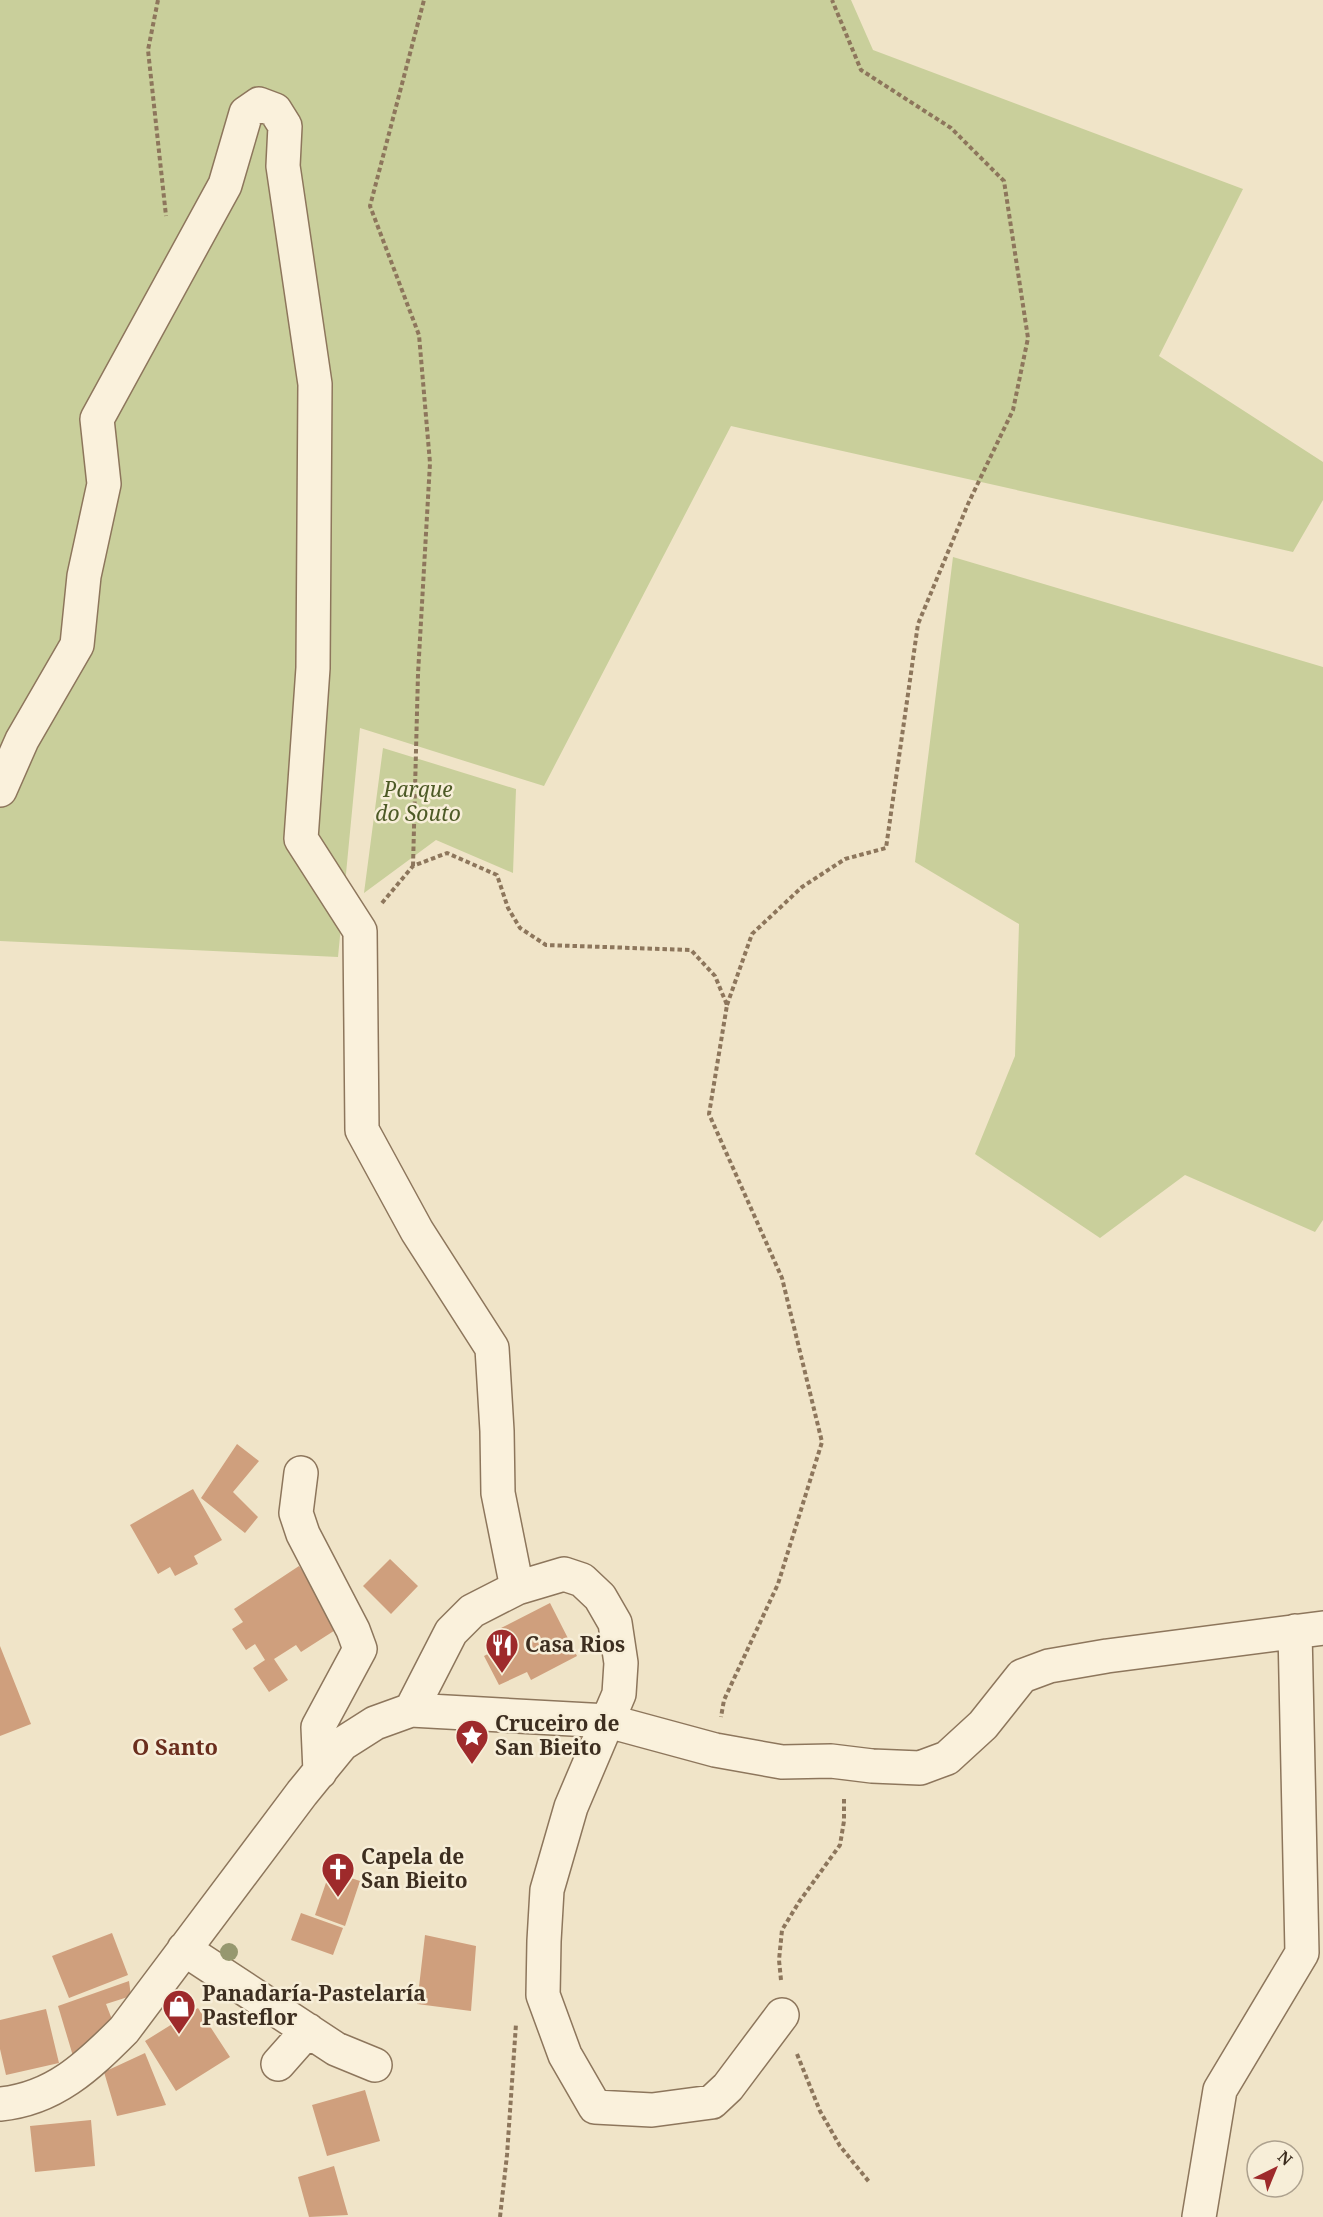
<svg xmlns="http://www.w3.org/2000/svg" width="1323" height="2217" viewBox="0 0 1323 2217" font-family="'Noto Serif',serif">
	<rect width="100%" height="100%" fill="#f0e4c8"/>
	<path fill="#c9cf9b" d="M0,0h851l22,50 370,139 -84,167 164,106v38l-30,52 -562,-126 -187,360 -184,-58 -22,229 -338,-16z
		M953,557l370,110v553l-8,12 -130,-57 -85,63 -125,-84 40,-98 4,-132 -104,-62z
		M383,748l133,41 -3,84 -77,-33 -72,53z"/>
	<path fill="#cf9f7d" d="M237,1444l22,17 -26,31 25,25 -13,16 -44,-35z
		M193,1489l29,51 -28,16 4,8 -23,12 -5,-9 -12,7 -28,-49z
		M390,1559l28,27 -27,28 -28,-28z
		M299,1566l41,61 -39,25 -5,-7 -22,14 14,21 -19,12 -16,-24 12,-8 -10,-16 -9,6 -14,-21 11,-7 -9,-13z
		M550,1603l27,53 -46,24 -4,-8 -28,13 -15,-29 25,-13 -8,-15z
		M0,1646l31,78 -31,12z
		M330,1871l30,10 -15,45 -30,-11z
		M301,1913l42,15 -10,27 -42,-15z
		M112,1933l16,42 -59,23 -17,-42z
		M425,1935l51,11 -5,65 -54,-7z
		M129,1981l2,15 -25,8 7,18 -40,34 -15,-50z
		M198,2008l32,49 -54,34 -31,-50z
		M46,2009l13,54 -53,12 -6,-26v-29z
		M145,2053l21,52 -49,11 -13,-44z
		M365,2090l15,51 -53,15 -15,-51z
		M91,2120l4,46 -60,6 -5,-46z
		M334,2166l14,49 -39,2 -11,-40z"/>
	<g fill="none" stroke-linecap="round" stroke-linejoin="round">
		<defs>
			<path id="minor" d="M0,790l22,-50 55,-95 7,-69 20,-92 -7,-65 128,-234 21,-72 13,-9 16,6 10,16 -2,40 32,218 -2,284 -12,171 59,92 2,199 55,101 75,117 5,83 1,62 19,95
				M301,1473l-5,40 7,21 50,96 7,19 -42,78 2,45
				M411,1710l40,-78 21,-21 45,-23 47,-14 18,6 18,17 15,26 6,40 -2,31 -48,113 -24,83 -3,51 -1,54 22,60 30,52 57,3 60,-8 16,-15 54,-72
				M184,1949l152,100 39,16
				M278,2064l30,-34
				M0,2104c54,-5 88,-38 124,-74l178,-237 40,-49 33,-21 36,-13 197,11 107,29 67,12 49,-1 41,5 48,2 27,-10 36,-33 39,-49 27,-10 58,-10 216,-28
				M1199,2217l21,-127 82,-137 -7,-322"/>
		</defs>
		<use href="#minor" stroke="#8d765c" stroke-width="36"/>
		<path stroke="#8d765c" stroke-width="4" stroke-dasharray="4.5 3" stroke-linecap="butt" d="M158,0l-10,50 18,166
			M413,866l5,-192 12,-211 -11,-128 -49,-129 54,-206
			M382,903l31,-37 34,-13 50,22 11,33 12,20 26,17 145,5 24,26 12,29 -18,109 73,164 40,164 -44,142 -54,116 -3,17
			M727,1005l25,-71 50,-47 43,-28 41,-11 32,-224 50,-120 45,-94 15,-72 -24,-157 -53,-53 -90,-58 -29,-70
			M781,1980l-2,-20 3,-30 17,-28 41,-57 4,-24v-25
			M797,2054l23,57 20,35 30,37
			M500,2217l7,-62 9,-131"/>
		<use href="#minor" stroke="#faf1dc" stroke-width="33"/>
	</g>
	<circle fill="#96986f" cx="229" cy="1952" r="9"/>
	<defs>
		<symbol id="restaurant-pin" viewBox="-11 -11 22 30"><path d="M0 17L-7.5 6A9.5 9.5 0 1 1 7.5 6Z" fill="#9e2a2b" stroke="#f7eed8"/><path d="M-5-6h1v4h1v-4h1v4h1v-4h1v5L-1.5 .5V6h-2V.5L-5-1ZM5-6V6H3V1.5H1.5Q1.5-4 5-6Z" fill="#fff"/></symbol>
		<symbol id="sight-pin" viewBox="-11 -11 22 30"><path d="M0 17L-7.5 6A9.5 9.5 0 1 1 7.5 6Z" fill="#9e2a2b" stroke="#f7eed8"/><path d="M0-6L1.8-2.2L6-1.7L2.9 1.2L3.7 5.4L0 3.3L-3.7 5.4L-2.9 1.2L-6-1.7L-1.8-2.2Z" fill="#fff"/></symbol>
		<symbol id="church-pin" viewBox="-11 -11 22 30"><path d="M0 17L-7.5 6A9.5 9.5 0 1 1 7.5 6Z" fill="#9e2a2b" stroke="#f7eed8"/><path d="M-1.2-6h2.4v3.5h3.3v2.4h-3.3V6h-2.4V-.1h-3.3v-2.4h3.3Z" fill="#fff"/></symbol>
		<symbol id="shop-pin" viewBox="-11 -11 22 30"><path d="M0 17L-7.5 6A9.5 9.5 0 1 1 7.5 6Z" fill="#9e2a2b" stroke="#f7eed8"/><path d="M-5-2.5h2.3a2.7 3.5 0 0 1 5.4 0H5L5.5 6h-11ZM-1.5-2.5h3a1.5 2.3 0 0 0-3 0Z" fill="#fff"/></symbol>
	</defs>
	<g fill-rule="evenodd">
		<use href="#restaurant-pin" x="483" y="1626" width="38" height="52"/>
		<use href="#sight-pin" x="453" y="1717" width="38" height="52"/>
		<use href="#church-pin" x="319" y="1850" width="38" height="52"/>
		<use href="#shop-pin" x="160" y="1987" width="38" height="52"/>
	</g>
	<g text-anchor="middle" stroke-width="5" stroke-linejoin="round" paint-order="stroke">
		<g font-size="21" font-style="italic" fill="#4d5a26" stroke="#f7eed8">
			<text x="418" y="797">Parque<tspan x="418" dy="24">do Souto</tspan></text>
		</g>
		<g font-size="21" font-weight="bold" fill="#3d2e20" stroke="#f7eed8" text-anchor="start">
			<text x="525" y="1652">Casa Rios</text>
			<text x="495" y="1731">Cruceiro de<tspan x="495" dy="24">San Bieito</tspan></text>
			<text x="361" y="1864">Capela de<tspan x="361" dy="24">San Bieito</tspan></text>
			<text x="202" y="2001">Panadaría-Pastelaría<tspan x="202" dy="24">Pasteflor</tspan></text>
		</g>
		<g font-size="22" font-weight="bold" fill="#6b2e1e" stroke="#f7eed8">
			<text x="175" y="1755">O Santo</text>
		</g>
	</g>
	<g transform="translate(1275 2169) rotate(43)"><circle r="28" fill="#f7eed8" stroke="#ada18e" stroke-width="1.5"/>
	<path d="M0-4.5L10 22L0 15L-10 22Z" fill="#9e2a2b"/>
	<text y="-9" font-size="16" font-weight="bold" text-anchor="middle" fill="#3d2e20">N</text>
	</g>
</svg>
